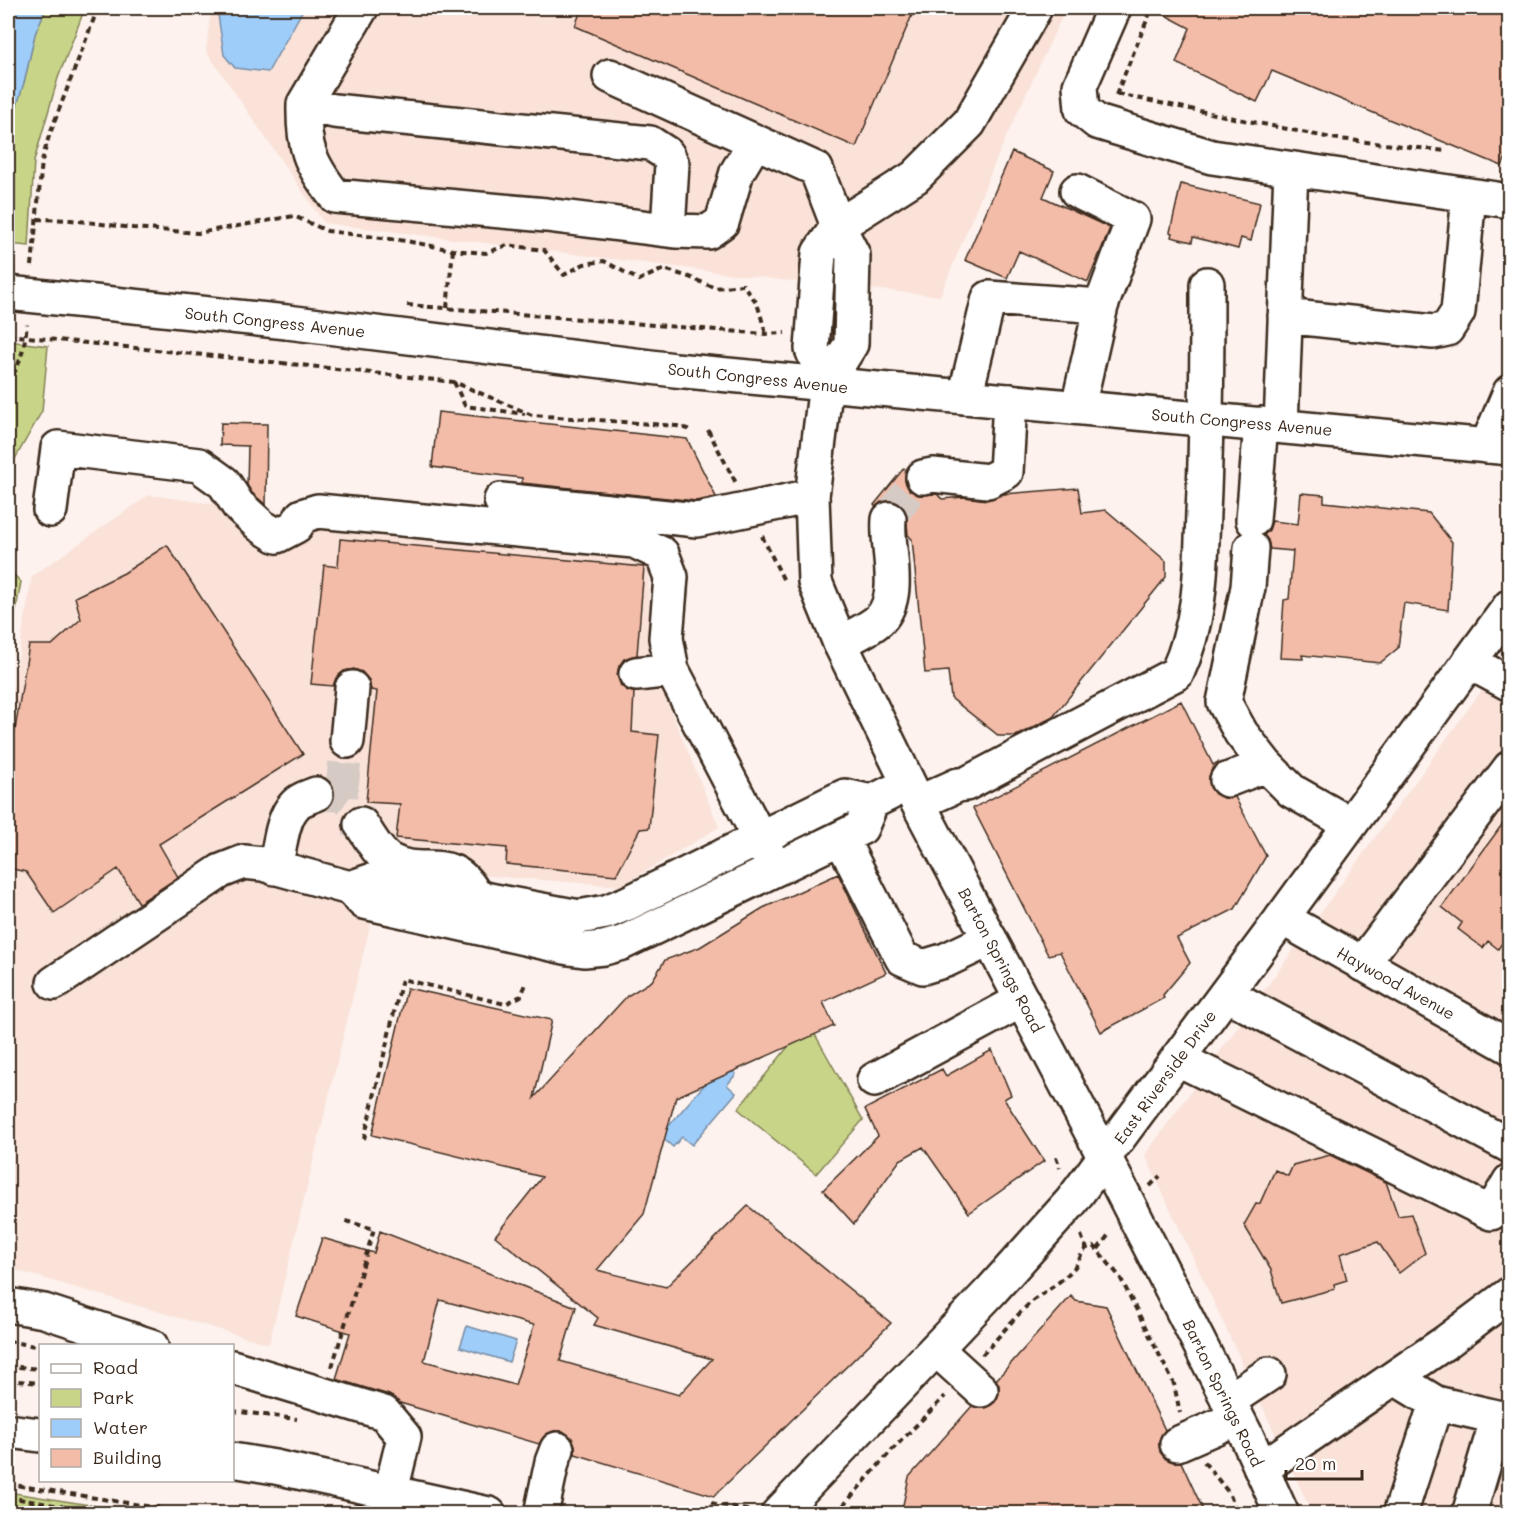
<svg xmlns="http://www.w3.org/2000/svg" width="1517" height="1521" viewBox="0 0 1517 1521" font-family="Mali,sans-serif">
	<rect width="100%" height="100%" fill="#fdf2ee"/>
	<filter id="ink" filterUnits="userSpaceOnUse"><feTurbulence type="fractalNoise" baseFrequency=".0167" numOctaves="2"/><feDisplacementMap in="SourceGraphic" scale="12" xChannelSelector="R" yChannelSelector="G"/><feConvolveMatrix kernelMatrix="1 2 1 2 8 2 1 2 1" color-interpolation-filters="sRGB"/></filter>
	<g filter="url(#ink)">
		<path fill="#fae2d9" d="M211,8h855l-67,145 -59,143 -159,-16 -457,-57 -118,-172z
			M149,495l492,66 8,8 -1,86 71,172 -98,59 -237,-18 -115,476 -261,-76v-549l24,-143z
			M1497,669l12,1v843h-197l-167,-358z"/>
		<path fill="#c8d589" stroke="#828054" stroke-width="1.5" d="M46,8h39l-27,70 -24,83 -5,85 -21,-2v-111l17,-54 10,-45z
			M8,341l40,5 -6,65 -27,48 -7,43z
			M8,569l13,13 -13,71z
			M808,1022l55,98 -47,54 -78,-65z
			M8,1492l132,21h-132z"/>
		<path fill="#9fcdfa" stroke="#778ca2" stroke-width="1.5" d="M8,8h38l-11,26 -10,45 -17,57z
			M217,8h87l-36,64 -33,-4 -11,-13z
			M723,1063l13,11 -9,11 9,8 -44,52 -10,-8 -9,10 -13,-11z
			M467,1326l49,15 -7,21 -49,-15z"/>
		<path fill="#f3bca8" stroke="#3b2a1e" stroke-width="1.5" fill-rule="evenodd" d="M582,8h333l-59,139 -281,-121z
			M1152,8h357v143l-7,15 -230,-95 -15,31 -81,-39 14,-35z
			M1012,152l42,19 -11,26 67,31 -22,54 -69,-31 -12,27 -42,-18z
			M1181,184l79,19 -9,38 -10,-3 -3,11 -45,-12 -1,5 -21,-5 1,-4 -2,-1z
			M438,412l249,27 29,58 -20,4 -174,-18v-5l-90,-11z
			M221,423l46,1 -1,81 -14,-12 -5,-8 1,-39 -28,-1z
			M904,468l2,2 -1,11 4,9 9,5 19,-1 5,5 22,-2 23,3 17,-6 74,-6 4,25 24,-3 60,51v16l-113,140 -37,19h-17l-48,-38 -3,-27 -23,2 -13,-134 -4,-4 -2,-24 -7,-8 -9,-3 -9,2 -5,5 -2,-2z
			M1301,493l23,2v7l105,11 23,29 -4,68 -44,-7 -6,45 -18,15 -78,-8 1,4 -23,-1 4,-58 5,-1 4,-48 -23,-2 -2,-9 -4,-5 5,-5 3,-9 26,3z
			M340,539l304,28 -7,88 -13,4 -5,7 -2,9 4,11 7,5 6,1 -2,40 27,3 -10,93 -9,1 -24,46 -110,-11 1,-16 -111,-10 4,-34 -34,-2 11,-111 -6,-1 -2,-10 -7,-8 -8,-3 -10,2 -8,7 -3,8 -22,-2 13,-119 14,2z
			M167,545l136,209 -144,90 19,33 -39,26 -21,-34 -64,44 -28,-41 -18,-4v-96l21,-127h23l29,-26 -6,-22 49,-24z
			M1181,701l32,64 5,-3v2l-6,5 -3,8 1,10 5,7 9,4 11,-1 31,59 -31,53 -58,29 13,25 -27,32 1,3 -63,34 -41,-80 -12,3 -75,-147z
			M1509,815v118l-11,16 -10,-8 -5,7 -25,-19 4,-6 -20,-16z
			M838,874l48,99 -63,29 11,24 -158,71 -32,117 -47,56 69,17 82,-81 143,117 -177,173 -139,-42v-8l-3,-8 -9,-7h-9l-8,3 -7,10 -139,-41 -11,-8 -53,-16 14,-46 -54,-17 26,-78 52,15 6,-22 196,76 -16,54 119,34 33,-36 -118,-34 4,-7 -103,-82 47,-59 -170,-42 35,-147 145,32 -18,78 93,-102 25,-15 13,-21 35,-13 63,-39zM440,1300l94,25 -19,60 -91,-24z
			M992,1050l19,45 -7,4 40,62 -75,52 -46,-66 -23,13 -46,64 -31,-34 55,-54 -13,-27 77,-40 4,7z
			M1330,1155l56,27 12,34 13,-2 14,39 -26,20 -21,-31 -38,12 7,26 -13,4 1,5 -54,14 -10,-33 -27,-45 12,-21 4,-1 15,-33 13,6 5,-11z
			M1071,1296l5,5 30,5 59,124 -6,11 1,11 6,7 8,3h7l24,52h-304l8,-37 63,-71 6,2h8l9,-6 4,-9v-8l-3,-5z"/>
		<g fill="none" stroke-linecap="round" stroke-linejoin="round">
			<path stroke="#d6cac4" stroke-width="33" stroke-dasharray="33 16" stroke-linecap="butt" d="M889,519l29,-40 5,-2
				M316,794c8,1 18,0 25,2 19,7 21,27 18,43
				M341,796l6,-55"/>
			<defs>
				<path id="minor" d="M1114,8l-34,78 2,24 15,12 115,35 298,44
					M610,76l206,93 22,57 15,29 -2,89 -25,40
					M304,104l57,-96
					M1077,191l56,28 -32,87 -23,101
					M668,230l4,-66 -5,-10 -17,-11 -316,-32 -30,-7c-1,42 5,59 31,92l211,19 129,16 33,1 14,-10 15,-50 18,-30
					M1285,316l148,16 14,-3 11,-17 11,-117
					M826,384l-14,-35 7,-96 19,-27 77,-49 54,-54 66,-115
					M965,397l24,-99 112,8
					M1281,426l10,-257
					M1487,446l23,-54
					M923,477l10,-2 55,6 18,-9 4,-71
					M501,500l196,20 115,-24
					M50,510l8,-62 141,17 25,18 14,22 23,21 16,10 19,-10 6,-10 16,-5 316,30 28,13 9,23 -5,61 6,32 104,199
					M1253,520l8,-96
					M1251,548l-3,39 -24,115 17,31 25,32 26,26 58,33
					M840,643c12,-7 30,-14 40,-24 23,-24 6,-71 9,-100
					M1469,662l41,22
					M636,674l36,-4
					M347,741l5,-53
					M1227,780l39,-15
					M918,803l40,-18 8,-1 211,-111c24,-52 24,-104 26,-161 4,-76 4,-151 4,-228
					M361,824c9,13 17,30 30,37 33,18 62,-11 86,38
					M841,838l61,120 21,9 23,-7 44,-21
					M275,868c5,-19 6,-49 20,-63 5,-6 14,-8 21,-11
					M350,888l20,-7 114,18 95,18 27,-5 22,-9 217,-107 27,6 18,-9
					M1282,918l228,129
					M1362,964l148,-196
					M54,983l167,-112 23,-9 19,2 87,24 14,14 205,46 15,2 20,-2 18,-5 239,-115 11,-26
					M1226,994l284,152
					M1178,1059l313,154 19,-32
					M874,1080l148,-80
					M8,1305l36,6 107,35
					M936,1349l45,41
					M232,1367l152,46 20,24 -13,54
					M1395,1378l41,25 -36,111
					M1228,1401l41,-27
					M1436,1403l74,17
					M1177,1444l60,-26
					M1261,1469l185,-127 64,-48
					M541,1514l11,-52 5,-13
					M1469,1514l29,-97"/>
				<path id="major" d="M287,322l388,48 835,78
					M826,384l-14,112 3,86 25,61 78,160 187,355 142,279 35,77
					M8,1431l32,4
					M232,1460l43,7 214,47
					M778,1514l213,-223 80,-89 211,-284 228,-312"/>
			</defs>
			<use href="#minor" stroke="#3b2a1e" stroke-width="38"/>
			<use href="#major" stroke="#3b2a1e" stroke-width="38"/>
			<path stroke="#3b2a1e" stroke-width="4" stroke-dasharray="6 4.5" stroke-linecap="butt" d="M1117,94l214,44 115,13
				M1116,95l36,-87
				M37,219l34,1 62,8 65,5 96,-17 33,15 79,10 47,9 33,3 21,-8 37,5 20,25 20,-11 20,-3 35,19 25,-11 25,8 26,11 28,-3 14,18 9,31
				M32,266l10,-105 7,-25 49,-128
				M407,305l359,29 19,-1
				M447,308l6,-58
				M282,363l172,19 78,33 145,11 14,4
				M454,382l11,24 60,8
				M8,384c13,-22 16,-34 19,-60
				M708,430l28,53
				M762,536l23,47
				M364,1139l38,-160 103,25 16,-8 5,-12
				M1056,1157l4,11
				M1150,1186l10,-10
				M1081,1235l5,13
				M1098,1249l12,-16
				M8,1341l32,6
				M982,1355c16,-17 31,-36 48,-52 15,-12 31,-20 44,-35 8,-9 6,-21 20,-22l26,31 54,107 6,29
				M8,1366l32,3
				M332,1367l42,-138 -32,-9
				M8,1380l32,3
				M232,1411l65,8
				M1204,1462l25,31 9,21
				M8,1484l151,24
				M8,1497l97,17
				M711,1503l41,8
				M836,1514l56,-64 53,-54"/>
			<use href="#minor" stroke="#fff" stroke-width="33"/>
			<use href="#major" stroke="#fff" stroke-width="33"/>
			<defs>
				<path id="major-bridge" d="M8,293l279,29"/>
			</defs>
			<use href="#major-bridge" stroke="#3b2a1e" stroke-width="38" stroke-linecap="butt"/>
			<path stroke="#3b2a1e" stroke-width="4" stroke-dasharray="6 4.5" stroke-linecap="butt" d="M8,335l274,28"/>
			<use href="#major-bridge" stroke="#fff" stroke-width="33"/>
		</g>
	</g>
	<g text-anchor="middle" stroke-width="4.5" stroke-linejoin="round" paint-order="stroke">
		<g font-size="16" fill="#3b2a1e" stroke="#fff">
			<text transform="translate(275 322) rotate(6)" y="6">South Congress Avenue</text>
			<text transform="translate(758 378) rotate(6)" y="6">South Congress Avenue</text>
			<text transform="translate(1242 422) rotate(5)" y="6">South Congress Avenue</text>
			<text transform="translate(1001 960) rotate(62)" y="6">Barton Springs Road</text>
			<text transform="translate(1396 983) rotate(29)" y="6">Haywood Avenue</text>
			<text transform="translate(1165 1077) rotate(-54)" y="6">East Riverside Drive</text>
			<text transform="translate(1223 1393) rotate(64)" y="6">Barton Springs Road</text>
		</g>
	</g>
	<rect width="1517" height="1521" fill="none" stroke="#fff" stroke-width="30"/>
	<rect x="15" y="15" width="1487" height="1491" fill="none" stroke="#3b2a1e" stroke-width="2" filter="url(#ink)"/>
	<rect x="39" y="1344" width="195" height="138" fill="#ffffff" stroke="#b1aaa5" stroke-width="1.5"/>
	<rect x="51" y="1364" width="30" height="9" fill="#ffffff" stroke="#b1aaa5" stroke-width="1.5"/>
	<text x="93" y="1374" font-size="18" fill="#3b2a1e">Road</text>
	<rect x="51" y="1389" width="30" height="18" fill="#c8d589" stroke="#b1aaa5" stroke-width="1.5"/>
	<text x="93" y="1404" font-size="18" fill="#3b2a1e">Park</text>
	<rect x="51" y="1419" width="30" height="18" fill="#9fcdfa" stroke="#b1aaa5" stroke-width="1.5"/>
	<text x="93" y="1434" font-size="18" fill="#3b2a1e">Water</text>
	<rect x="51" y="1449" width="30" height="18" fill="#f3bca8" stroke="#b1aaa5" stroke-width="1.5"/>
	<text x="93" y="1464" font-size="18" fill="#3b2a1e">Building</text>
	<path d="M1286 1470v9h76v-9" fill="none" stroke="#3b2a1e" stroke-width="3"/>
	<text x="1295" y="1470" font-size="18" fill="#3b2a1e" stroke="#ffffff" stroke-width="4.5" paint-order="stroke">20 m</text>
</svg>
